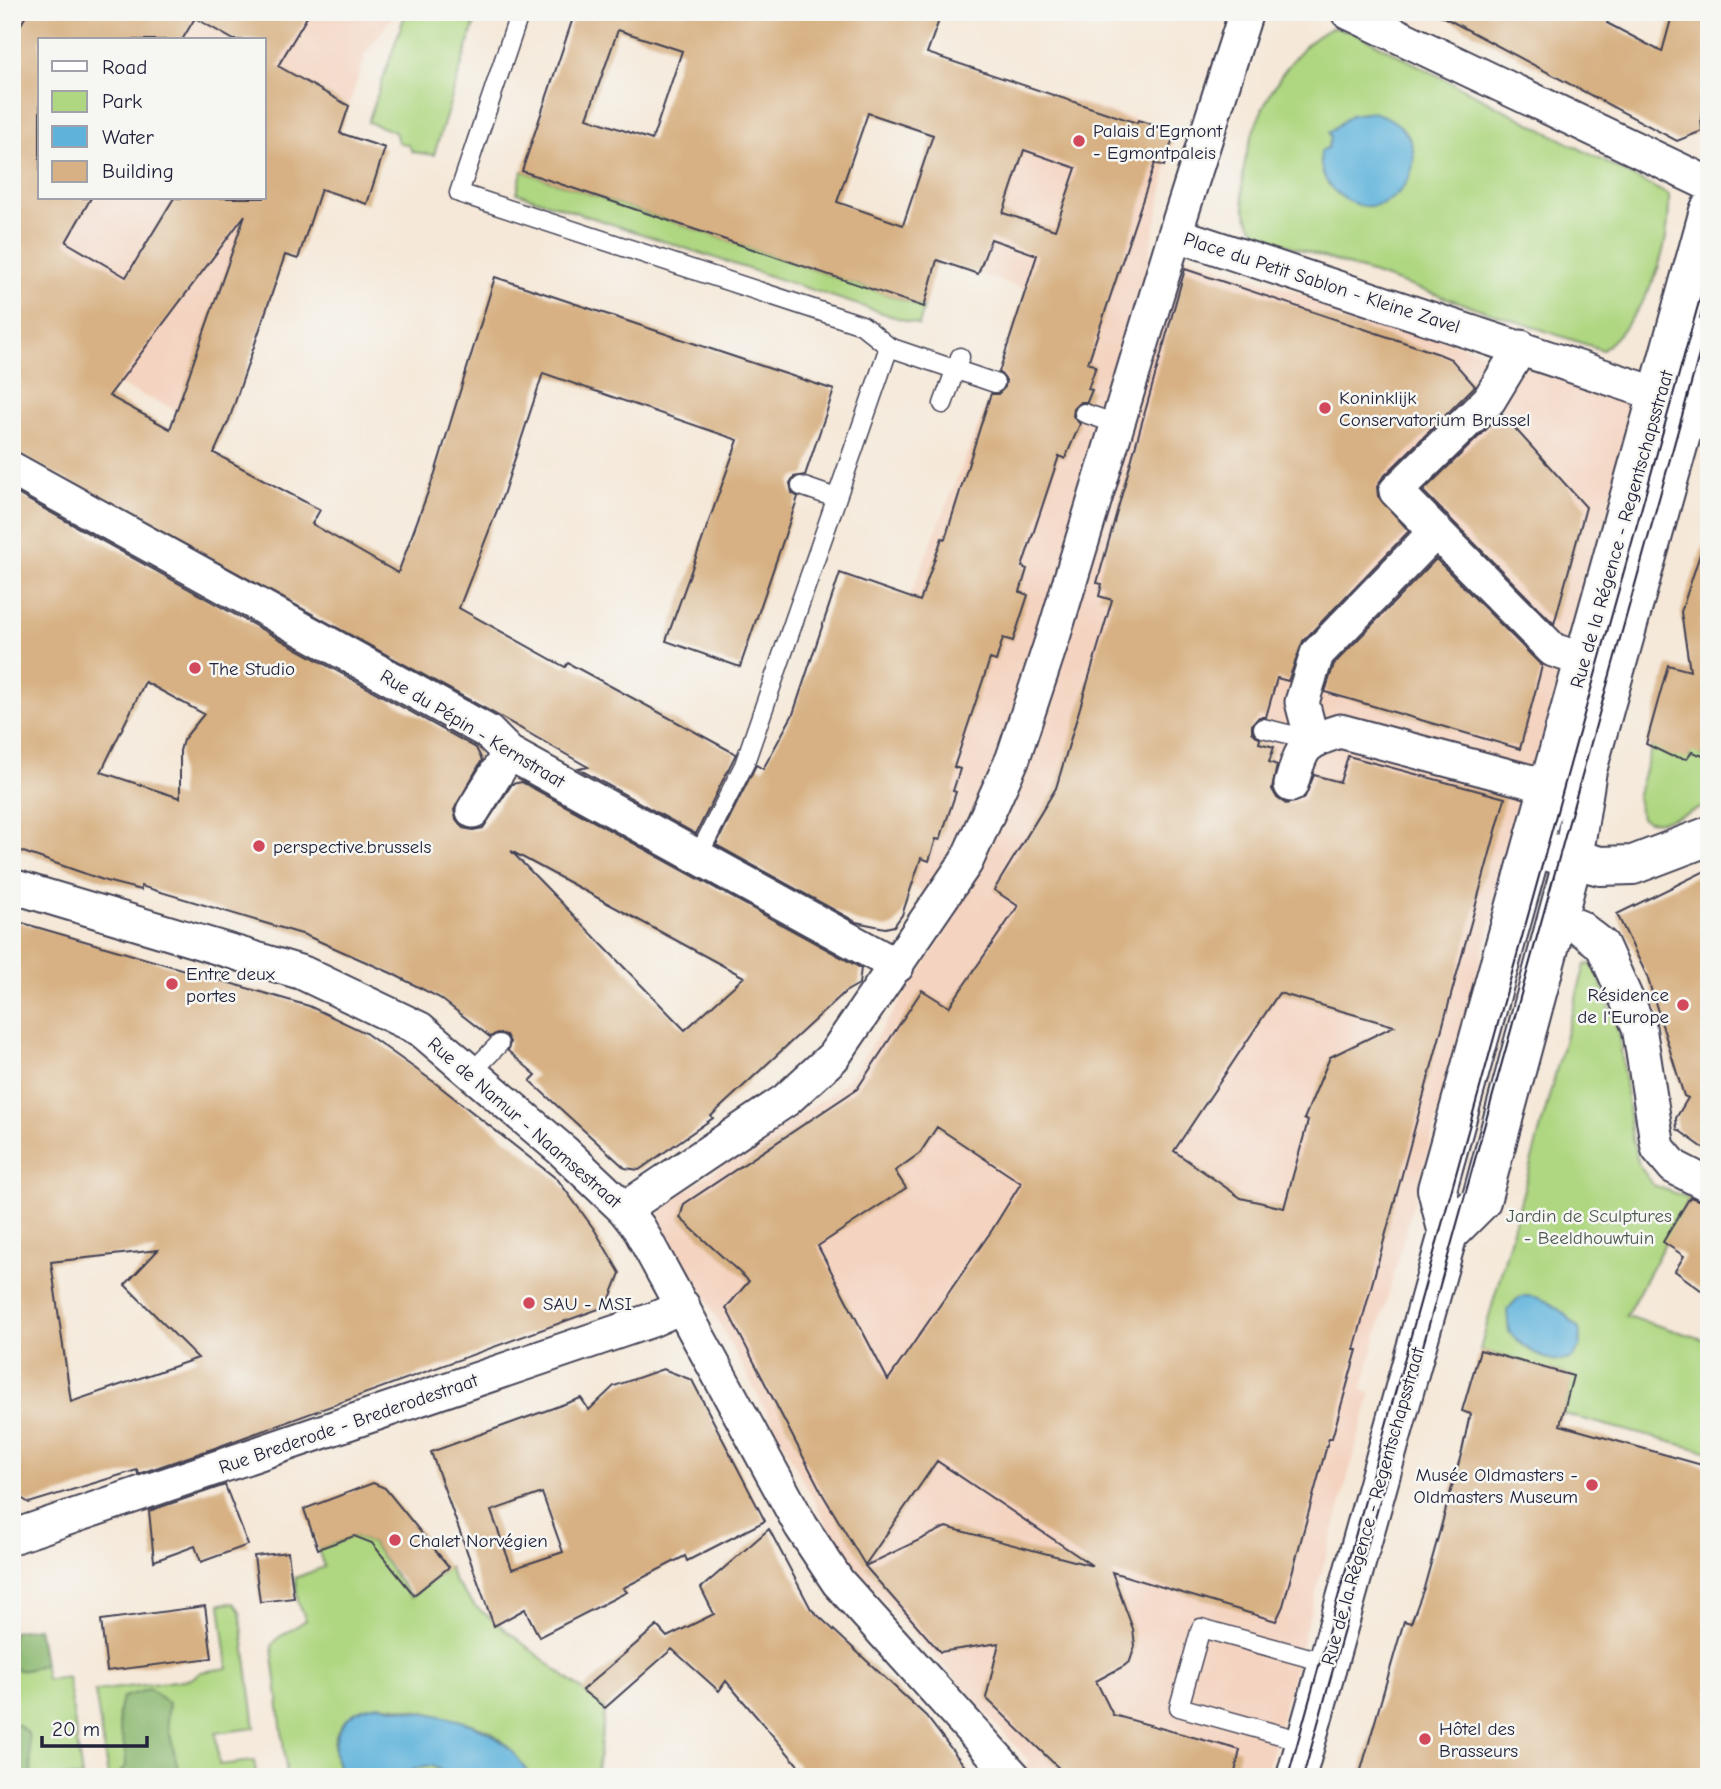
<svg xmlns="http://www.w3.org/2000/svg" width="1721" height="1789" viewBox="0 0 1721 1789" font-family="'Comic Neue',sans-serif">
	<rect width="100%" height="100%" fill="#f6f6f2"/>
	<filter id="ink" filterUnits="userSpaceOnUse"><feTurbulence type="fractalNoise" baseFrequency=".0143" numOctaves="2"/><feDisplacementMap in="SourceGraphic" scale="14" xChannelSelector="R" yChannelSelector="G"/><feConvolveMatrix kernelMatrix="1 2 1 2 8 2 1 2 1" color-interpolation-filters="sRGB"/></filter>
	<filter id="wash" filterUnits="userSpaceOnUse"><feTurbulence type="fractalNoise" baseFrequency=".00686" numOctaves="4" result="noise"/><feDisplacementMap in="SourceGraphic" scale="28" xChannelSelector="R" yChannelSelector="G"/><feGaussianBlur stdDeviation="1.57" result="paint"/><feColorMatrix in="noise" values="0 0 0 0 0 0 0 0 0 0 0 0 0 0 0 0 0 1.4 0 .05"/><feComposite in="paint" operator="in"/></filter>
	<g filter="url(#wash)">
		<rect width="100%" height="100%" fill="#f5e8d8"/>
		<path fill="#f4d3c0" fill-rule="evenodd" d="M12,12h384l-33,45 2,1 -25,74 4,2 -19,56h-4l-23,69 -13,-4 -61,176 -212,-93zM40,40h224v158h-224z
			M1008,80l167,52 -26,123 27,8 11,-6 441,142 12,12 -82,271 -196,708 9,3 -106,384h-236l-7,-7 7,-9 -187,-208 -147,-275 -9,4 -29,-59 6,-18 174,-115 14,-15 107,-160 -140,-89 172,-430 38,-106 -84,-28z"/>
		<path fill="#afd781" stroke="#687c5e" stroke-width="2" d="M406,12h72l-44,143 -21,-3 -5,-7 -10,-3 -3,-10 -27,-10z
			M1333,28l19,3 317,164c1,61 -21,114 -66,155l-340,-113c-56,-41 14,-190 70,-209z
			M522,171l402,136 -5,18 -402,-132z
			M1652,746l38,11 -1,-4 8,-5 3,7 9,2v48c-18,6 -51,24 -68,13l-4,-21z
			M1591,964l6,8 22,61 13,106 7,26 14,20 36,13 -63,118 83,25v111l-146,-38 9,-38 -92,-26 105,-385z
			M354,1536l18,7 39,54 38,-30 5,14 21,25 130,102 -8,64 2,5h-69c-10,-18 -22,-33 -39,-45 -12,-9 -100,-29 -114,-26 -40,9 -54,35 -34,71h-56l-15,-131 6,-8 28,-18 -8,-18 -3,-24 29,-11 -6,-18z
			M234,1603l6,8 15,117 -39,5 3,32 35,-4 3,16h-149l-13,-86 96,-12 10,-7 27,-4 -8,-64z
			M38,1628l8,52 22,-3 14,100h-70v-145z
			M415,1766h18l14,11h-51z"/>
		<path fill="#8bb86f" stroke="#566d55" stroke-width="2" d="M38,1628l6,36c-11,4 -22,10 -32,3v-35z
			M150,1689l19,15 -2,17 13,56h-64l10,-11c1,-28 -15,-42 -3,-69z
			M12,1723l7,2 9,8 4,44h-20z"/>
		<path fill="#5fb3db" stroke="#406a8b" stroke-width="2" d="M1372,112c85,22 22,130 -34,82 -14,-11 -19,-26 -17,-43l7,-4 3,-9 -2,-6 22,-17z
			M1524,1296c21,-1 42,18 55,33l2,16 -9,13c-22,10 -48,-10 -63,-26l-2,-22 10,-11z
			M379,1705c61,13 118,9 151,72h-83c-17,-24 -35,-3 -54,0 -16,2 -34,0 -50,0 -19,-34 -3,-68 36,-72z"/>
		<g id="blocks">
			<path fill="#d7b183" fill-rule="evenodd" d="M28,12h282l-32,54 71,40 -9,27 45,15 -18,56 -46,-15 -23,70 -13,-4 -56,165 -15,33 106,57 -8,14 86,49 37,-100 60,-196 339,113 -29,85 -11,2 -4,6 2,10 6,4 -58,170 -74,-26 72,-201 -195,-67 -40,122 -44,113 106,59 3,-4 168,91 -40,80 -117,-65 9,-2 -91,-52 -485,-265v-410zM195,18l39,22h30v158h-90l-48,79 -60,-35 25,-44h-51v-158h142zM245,215l-75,214 -61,-33z
				M575,12h367l-15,41 210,70 1,-3 37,12 -11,34 -9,-3 -67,200 8,3 -8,23 4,1 -5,12h-6l-7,7 -1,7 7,8 -15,35 -6,-3 -37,111 5,2 -7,23 8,3 -15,46 -10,-3 -7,23 -6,-2 -36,108 6,2 -7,22 3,1 -16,48 -4,-1 -7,22 -8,-3 -19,57 -8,11 -9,2 -29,-6 -140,-77 40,-80 7,4 30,-55 47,-141 80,28 22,-63 3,1 44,-140 2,-5h7l7,-7 1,-7 -7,-8 38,-117 -46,-16 -13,35 -41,-14 -13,47 -402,-136zM618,30l64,21 -30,89 -65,-22zM868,113l65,22 -30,90 -66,-23zM1024,150l52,18 -21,62 -52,-17z
				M1434,12h180l-7,11 55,29 11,-40h36v77l-8,28 1,14 -25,10z
				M1185,269l254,85 12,5 24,27 -93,92 -5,9 1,9 31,35 -106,110 -15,40 -11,-3 -11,39h-7l-7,8v7l8,7 -1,4 15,4 -5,15 8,3 -5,24 5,9 9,6 18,-5 10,-24 26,7 8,-26 157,42 -151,552h3l-25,88h-3l-46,168 -7,15 -164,-49 21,57 2,17 -5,15 -6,5 -28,15 17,34 127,35 -6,27h-166l-82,-79 13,-55 -59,9 -75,-86 81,-39 147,39 -156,-105 -72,104 -42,-70 -97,-187 23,-27 -69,-63 4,-14 173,-115 65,-99 27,17 69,-101 -24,-16 62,-102 56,-188 -13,-4 3,-12 -5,-1zM1279,993l115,33 -64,31 -26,62 4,2 -24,87 -43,-10 -67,-47zM937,1127l84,56 -29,47 -104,150 -70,-134 88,-58 -11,-17 25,-18z
				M1502,414l84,93 -32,117 -131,-133z
				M12,491l464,257 6,12 -28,50 2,9 7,9 10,2 10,-2 29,-44 10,-2 339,186 -2,16 -14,8 -134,124 2,2 -74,52 -14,-2 -95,-87 6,-6 -28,-24 2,-9 -4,-7 -9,-2 -7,4 -50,-39 -49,-25 -86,-38 -164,-49v4l-35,-9 -94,-33zM145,682l59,32 -21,26 -3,11v47l-79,-26zM511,851l233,126 -59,53z
				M1703,545l6,1v212l-17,-6 -5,7 -16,-3 -25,-12 22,-79 22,6 -9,-59z
				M1436,559l106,107 -22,83 -195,-57 9,-28z
				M1709,869v283l-32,-23 -1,-11 12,-20 -4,-2 -37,-120 -30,-62z
				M12,920l297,86 55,26 70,50 124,98 36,49 26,44 -13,33 -395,143 -74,25 -1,-4 -108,33 -17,-11zM158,1250l-33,35 73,73 -127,44 -20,-140z
				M1690,1197l19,7v92l-34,-25 9,-15 -21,-14z
				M1480,1350l93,26 -13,49 149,42v310h-350l45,-156 7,2 13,-35 38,-137 8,-37 -8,-3z
				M663,1369l29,11 73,141 -78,40 -2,-5 -62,32 4,4 -88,45 -14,-28 -31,17 -63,-174 150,-54 8,12 25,-24zM542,1493l21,59 -51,17 -21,-58z
				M373,1483l12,5 64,79 -35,28 -42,-52 -18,-7 -36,13 -14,-40z
				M225,1485l23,60 -47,17 -6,-16 -41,15 -5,-50z
				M769,1529l42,80 115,107 47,61h-165l-82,-96 -7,10 -47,-42 -67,59 -23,-18 75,-64 10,11 47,-23 -13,-26z
				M288,1552l6,46 -34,4 -6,-46z
				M205,1606l7,52 -105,13 -6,-51z"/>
		</g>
	</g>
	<g filter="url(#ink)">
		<use href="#blocks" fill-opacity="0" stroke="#424053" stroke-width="2"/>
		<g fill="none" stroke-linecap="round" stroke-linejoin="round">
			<defs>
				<path id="lane" d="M520,12l-61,181 403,132 27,22 106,36
					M943,404l17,-47
					M1084,413l33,11
					M801,486l35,12
					M1263,728l49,12
					M698,856l46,-91 145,-418
					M472,1072l27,-28
					M1306,1742l-127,-35 22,-79 127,35"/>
				<path id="street" d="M1348,12l361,172
					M1175,234l464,154 43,10
					M1521,347l-32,53 -93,91 157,159 31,10
					M12,469l476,263 21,21 388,213
					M1312,740l-10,-38 15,-48 118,-122
					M1291,785c11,-38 11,-42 49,-54l210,56
					M473,811l36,-58
					M12,886l291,87 117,56 143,122 61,58 15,19 162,298 37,56 176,195
					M1558,919l21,8 23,18 37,82 19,121 16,19 35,18
					M624,1209l162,-109 47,-43 133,-195 47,-104 41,-124 121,-400 71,-222
					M12,1537l640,-217 31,-14"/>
				<path id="secondary" d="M1549,852l51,14 33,-1 76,-29
					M1448,1234l-11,-45 272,-978
					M1296,1777l152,-543 33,-33 92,-342 14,-89 122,-435"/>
			</defs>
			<use href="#lane" stroke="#424053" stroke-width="21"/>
			<use href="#street" stroke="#424053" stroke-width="37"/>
			<use href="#secondary" stroke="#424053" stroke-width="42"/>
			<use href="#lane" stroke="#fff" stroke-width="18"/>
			<use href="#street" stroke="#fff" stroke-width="33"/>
			<use href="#secondary" stroke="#fff" stroke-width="38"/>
			<path stroke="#22223b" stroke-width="2" d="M1288,1777l421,-1511
				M1303,1777l406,-1458"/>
		</g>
	</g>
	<g fill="#d1495b" stroke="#f6f6f2" stroke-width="2.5">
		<circle cx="1079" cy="141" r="7"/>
		<circle cx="1325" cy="408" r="7"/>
		<circle cx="195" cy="668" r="7"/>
		<circle cx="259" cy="846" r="7"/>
		<circle cx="172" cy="984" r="7"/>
		<circle cx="1683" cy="1005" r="7"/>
		<circle cx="529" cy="1303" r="7"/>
		<circle cx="1592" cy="1485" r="7"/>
		<circle cx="395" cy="1540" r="7"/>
		<circle cx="1425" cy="1739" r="7"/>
	</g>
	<g text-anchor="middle" stroke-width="5" stroke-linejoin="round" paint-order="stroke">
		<g font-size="19" fill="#22223b" stroke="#f6f6f2" text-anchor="start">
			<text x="1093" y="137">Palais d'Egmont<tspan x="1093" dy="22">- Egmontpaleis</tspan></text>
			<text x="1339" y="404">Koninklijk<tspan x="1339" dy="22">Conservatorium Brussel</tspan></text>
			<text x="209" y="675">The Studio</text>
			<text x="273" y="853">perspective.brussels</text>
			<text x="186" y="980">Entre deux<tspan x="186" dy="22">portes</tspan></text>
			<text x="1669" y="1001" text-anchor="end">Résidence<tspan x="1669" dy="22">de l'Europe</tspan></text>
			<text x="543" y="1310">SAU - MSI</text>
			<text x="1578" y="1481" text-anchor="end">Musée Oldmasters -<tspan x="1578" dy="22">Oldmasters Museum</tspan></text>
			<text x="409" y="1547">Chalet Norvégien</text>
			<text x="1439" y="1735">Hôtel des<tspan x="1439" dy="22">Brasseurs</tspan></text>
		</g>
		<g font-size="19" fill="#22223b" stroke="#f6f6f2">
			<text transform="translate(1322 282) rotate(18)" y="7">Place du Petit Sablon - Kleine Zavel</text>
			<text transform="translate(1621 529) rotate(-74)" y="7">Rue de la Régence - Regentschapsstraat</text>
			<text transform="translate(473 728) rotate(31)" y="7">Rue du Pépin - Kernstraat</text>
			<text transform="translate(525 1122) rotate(41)" y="7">Rue de Namur - Naamsestraat</text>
			<text transform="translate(348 1423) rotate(-19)" y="7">Rue Brederode - Brederodestraat</text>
			<text transform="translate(1372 1506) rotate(-74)" y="7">Rue de la Régence - Regentschapsstraat</text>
		</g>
		<g font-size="19" fill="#4c5850" stroke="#f6f6f2">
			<text x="1589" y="1222">Jardin de Sculptures<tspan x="1589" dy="22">- Beeldhouwtuin</tspan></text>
		</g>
	</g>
	<rect width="1721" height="1789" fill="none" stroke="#f6f6f2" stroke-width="42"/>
	<rect x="38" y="38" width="228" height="161" fill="#f6f6f2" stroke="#a1a1a9" stroke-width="2"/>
	<rect x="52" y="61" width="35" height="10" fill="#ffffff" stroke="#a1a1a9" stroke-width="2"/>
	<text x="102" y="74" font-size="21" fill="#22223b">Road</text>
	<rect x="52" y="91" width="35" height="21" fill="#afd781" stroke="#a1a1a9" stroke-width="2"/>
	<text x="102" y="108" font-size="21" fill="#22223b">Park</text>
	<rect x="52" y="126" width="35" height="21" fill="#5fb3db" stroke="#a1a1a9" stroke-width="2"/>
	<text x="102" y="144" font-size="21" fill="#22223b">Water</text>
	<rect x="52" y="161" width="35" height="21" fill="#d7b183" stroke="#a1a1a9" stroke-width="2"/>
	<text x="102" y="178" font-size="21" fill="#22223b">Building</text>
	<path d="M42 1736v10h105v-10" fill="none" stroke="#22223b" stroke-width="3.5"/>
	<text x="52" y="1736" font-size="21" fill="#22223b" stroke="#f6f6f2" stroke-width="5" paint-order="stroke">20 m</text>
</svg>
